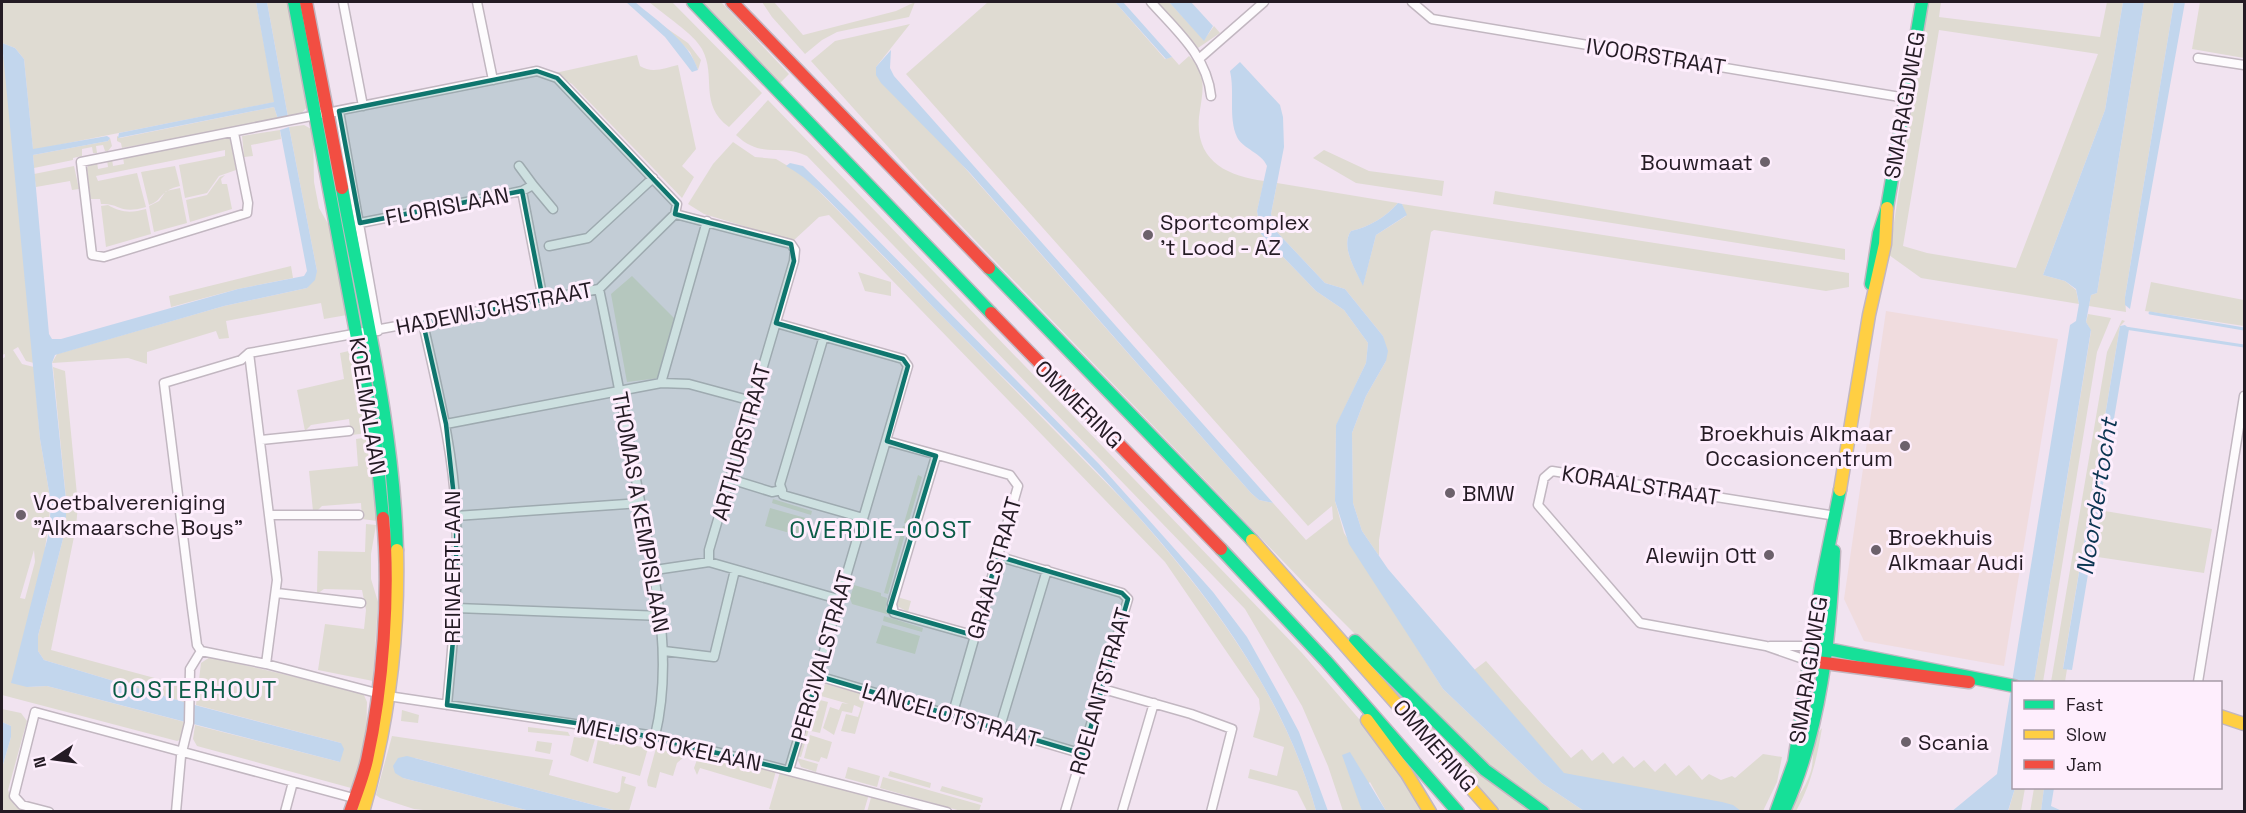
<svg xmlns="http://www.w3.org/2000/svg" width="2246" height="813" viewBox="0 0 2246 813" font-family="'Space Grotesk',sans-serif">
	<rect width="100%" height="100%" fill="#f1e3f0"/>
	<path fill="#f0dcde" d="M1886,311l172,28 -54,327 -140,-25 -20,-42z"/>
	<path fill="#dfdbd2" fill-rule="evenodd" d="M2,2h254l19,100 -242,48 -9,-91 -9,-11 -13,-5z
		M267,2h22l19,104 -8,9 -12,2z
		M649,2h23l90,91 -33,34c-31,-23 -12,-50 -27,-78 -8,-15 -39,-35 -53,-47z
		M702,2h19l68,72 -9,9z
		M762,2h12l29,33 93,-24 19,-9 -6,15 -72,15 -15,8 -17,14 -33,-37z
		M988,2h127l50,57 7,-2 7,8 10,-9c20,19 13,37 10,61 -4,44 28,59 65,64l-7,30 4,23 55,57 28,19 24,33 -2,20 -30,63 -1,75 9,32 99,156 99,94 42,28h-38l-44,-30 -198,-198 -379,-395 -114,-127 24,-20 75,-17 -34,43 375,426 8,7 14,3 33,37 27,-21 -1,-13 -24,20 -402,-452z
		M1157,2h12l35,38 10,-14 6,7 -22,15z
		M1928,2h13l-2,15 161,20 7,-35h16l-18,108 -62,165 22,6 11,9 3,14 -158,-26 -32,-23zM1939,30l159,24 -82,214 -89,-15 -24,-7z
		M2144,2h30l-49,295 1,15 -37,-6 2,-11 6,-2z
		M2200,2h44v56l-52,-9z
		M662,25l26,18 13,17 -3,10 -8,-18z
		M637,55l3,11c12,8 25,2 38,-1l18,84 -14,17 12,11 -12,21 -110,-114 -17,-11z
		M2,56l12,5 20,302 -8,-2 -8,-14 -5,3 9,14 12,3 6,72 11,64 -24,184 20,-1 138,36 -2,17 -6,2 -175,-46v-336l3,-2v-3l-3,1zM34,550l1,12 -10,37 -5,-1z
		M768,100l534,553 71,82 52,76h-39l-16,-29 -13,11 5,18h-19l-15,-45 -26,-60 -57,-97 -438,-453c-26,-13 -45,4 -71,-21z
		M274,107l4,12 -156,29 -1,-5 -4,-2v-5l3,2z
		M304,125l9,5 1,52 5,26 12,21 16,86 -23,4 -3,-16 -95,18 3,17 -10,1 -3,-8 -69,21v12l-19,-6 -76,5 5,-9 167,-48 83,-18 10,-17 -28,-144z
		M280,130l1,9 -30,6 2,11 -9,1 -2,-21z
		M230,137l6,33 -17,6 -12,17 -22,5 -6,-33 46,-9v-6l-129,26 2,5 39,-8 9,34c-27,8 -25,-4 -45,-3l-1,-5h-10l-3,-31 3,-5 7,-1 1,7 10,-2 -1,-7 5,-1 1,7 11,-2 -1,-7z
		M110,138l2,8 -4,5h-3l-2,-6 -7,1 1,7h-4l-1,-6 -10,2v7l-9,2v2l-39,8 -1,-13 75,-14z
		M733,142l22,15 21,2 27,16 325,330c80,90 156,188 188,306h-9l-10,-20 -49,-13 2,-9 27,7 7,-29 -31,-10 7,-28 -1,-10 -94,-137 -336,-347 -10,2 -26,24 -89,-27 -16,-10 25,-40z
		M1324,150l45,21 75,10 -2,15 -86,-13 -43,-25z
		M74,166l5,23 -7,1 -2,-9 -34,6 -2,-13z
		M175,166l5,20c-22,5 -16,14 -31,19l-8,-33z
		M225,175l-4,4 1,5h5l5,25 -42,13 -4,-22 21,-5 13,-18z
		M1277,183l121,20c-12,14 -29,24 -47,28 -11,15 5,40 12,54l13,-50 30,-19 -4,-12 447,69v14l-23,4 -392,-61 -3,2 -52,308v16l-17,-25 -9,-28 -1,-70 14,-37 20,-35 -3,-25 -38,-47 -20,-6 -50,-53 -4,-16z
		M180,188l7,35 -33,9 -5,-26 10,-5 7,-10z
		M1495,191l350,58v11l-352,-56z
		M108,205c14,8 23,8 38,4l5,25 -45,13 -5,-41z
		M291,266l2,12 -55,11 -67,18 -2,-11z
		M858,272l33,10v14l-26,-5z
		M632,276l43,43 -16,59 -32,4 -16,-88z
		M2151,282l93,18v26l-99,-15z
		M2088,314l23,4 -14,34 -54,330h-9l57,-351 -5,-9z
		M2122,320l3,1 -5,5 -57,342 4,1 -2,13h-14l56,-330z
		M353,350l16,83 -18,2 -2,-16 -38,6 -6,6 -8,-41 47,-11 -4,-26z
		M53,367l12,4 13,134 -2,22 -25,123 137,37 -1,16 -143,-43 -6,-9v-15l28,-109v-28z
		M370,437l7,84 -15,-2 -1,-16 -39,3 -5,5h-4l-4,-40 49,-5 -2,-27z
		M918,475l4,2 -14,47 -4,-1z
		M773,499l39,12 -1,4 -39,-12z
		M770,508l39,11 -5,18 -39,-11z
		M2099,510l113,19 -8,44 -113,-17z
		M366,524l10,1 -5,29v25l7,23 -5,79 -55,-11 7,-46 39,5 2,-19 -4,-20 -38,-1 -7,5 1,-43 47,1z
		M903,526l4,1 -19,67 -4,-1z
		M854,585l27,8v3l6,2 -1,11 4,6 -38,-11 -2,-6z
		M897,597l14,4 -3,11 -11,-6z
		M884,616l39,12 -1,4 -39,-11z
		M882,625l38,11 -5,18 -39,-11z
		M210,657l153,36 4,9c-1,25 2,67 -16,86l-154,-42 -4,-7 2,-14 145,37 1,-19 -145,-38 5,-42z
		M1486,661l85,97 11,-9 10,12 11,-9 10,12 10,-8 11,12 10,-8 11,12 10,-9 11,13 13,-11 13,15 7,-6 12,6 11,-4 3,2 28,-24 19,3 -5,25 -14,29h-22l-177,-37 -90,-104z
		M1383,677l152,134h-36z
		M822,684l-21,73 -4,-1 19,-66z
		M825,684l41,11 -11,39 -14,-3 5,-17 12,3 3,-9 -7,-3 -2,8 -10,-2 -8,24 -11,-7 7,-21 9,3 3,-7 7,1 -28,-8z
		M820,700l8,2 -8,31 -9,-2z
		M2,709l19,4 6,8 -19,69 7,16 12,5h-25v-43l9,-31v-11l-9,-4z
		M402,710l17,5 -1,8 -17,-2z
		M528,727l40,5 2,4 -42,-4z
		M1822,728c-5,30 -11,57 -26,83l-8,1c8,-14 17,-23 22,-38 6,-17 -1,-32 12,-46z
		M810,735l22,7 -5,17 -6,-2 -2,5 -15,-4z
		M392,736l161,24 -4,15 68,18 3,-2 2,-15 4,1 -2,6 12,4 -7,24h-12l-202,-53 -12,20 127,33 -88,1 -28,-3 -34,-11 -4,-3z
		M582,736l13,3 -7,23 -18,-7 4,-18 7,1z
		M598,739l11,1v4l6,1 1,-3 32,6 -8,28 -47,-13z
		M537,741l15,2 -2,11 -15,-3z
		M656,748l29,8 -8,7 -4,13 -13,-4 -4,16 -8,-2 -1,-5z
		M703,753l73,18 -5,18 -71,-21 -3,7 -3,-7 4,-11z
		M797,758l21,6 -2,8 -15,-5z
		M848,767l32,9 -3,11 -32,-9z
		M890,771l41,12 -1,5 -42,-12z
		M780,772l89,22 -5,17 -86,1 -9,-3z
		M883,777l98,28 -2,6h-18l-81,-23z
		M942,786l41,12 -1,5 -42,-12z
		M2015,788h10l-4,23 -13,1z
		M2034,788h10l-3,23 -11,1z
		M872,794l58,18h-63z"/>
	<path fill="#c2d6ed" d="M256,2h11l21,115 -10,2 -4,-12 -156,31 1,-5 155,-31z
		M626,2h9c22,19 54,39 63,68l-6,2 -27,-35z
		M1115,2h8l49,55 -6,2z
		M1169,2h22l22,24 -9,15z
		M2123,2h21l-47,291 -6,2 -5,27 5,8 -57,352h-20l1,106 -7,23 -57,1 46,-38 73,-449 6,-4 3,-17 -3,-15 -11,-8 -22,-6 62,-165z
		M2174,2h11l-55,307 -5,-4v-8z
		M2,43l13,5 9,11 9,90 74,-13 3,2 -2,3 -75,14 16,179 3,5h9l177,-50 66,-13 3,-5 -27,-141 9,-3 28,144 -2,9 -8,8 -83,18 -169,49 -3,8 14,137v27l-28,109v15l6,9 143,43 154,40 3,6 -4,13 -293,-76 -20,1 -16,-4 38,-151 2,-29 -11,-64z
		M891,50l-1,18 4,8 379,427 -14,-3 -8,-7 -281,-320 -89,-90 -5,-8v-8z
		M1240,62l40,43 3,12 1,30 -13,67 4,16 50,53 20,6 38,47 5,15 -2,10 -20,35 -14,37 1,70 9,28 26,38 176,204 158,29 11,3 8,6h-157l-42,-28 -99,-94 -94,-145 -14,-43 1,-76 30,-62 2,-20 -24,-33 -28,-19 -55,-57 -4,-23 10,-45c-5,-13 -24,-17 -30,-29 -9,-20 -2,-45 -7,-66z
		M790,163l13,3 49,48 247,250 114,128 34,45 34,61 18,34 29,79h-12c-54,-200 -242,-360 -383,-504 -28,-29 -57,-59 -86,-88 -19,-19 -37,-40 -61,-53z
		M1398,203l4,1 5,11 -31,20 -13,51c-7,-15 -23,-40 -12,-55 18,-4 35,-14 47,-28z
		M2125,325l4,4 -57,341 -9,-1 57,-343z
		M2,722l9,4v11l-9,31z
		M1350,752l36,59h-24l-20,-56z
		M407,756l206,54 4,1h-87l-127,-33 -8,-5 -2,-7 5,-8z
		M2044,788h10l-3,18 11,5h-21z"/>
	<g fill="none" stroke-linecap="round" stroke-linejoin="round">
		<path stroke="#c2d6ed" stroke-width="3" d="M2150,313l94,16
			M2125,328l119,18"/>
		<defs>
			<path id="street" d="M343,2l20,104
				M477,2l16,78
				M1151,2c25,28 56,54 60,94
				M1412,2l20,17 474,79
				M1200,58l64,-56
				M2198,58l46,7
				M339,111l39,220
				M234,133l14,70 -1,10 -143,44 -12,-2 -11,-93 456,-91 20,7 120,126 -2,10
				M533,185l20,24
				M522,191l21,109
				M675,214l116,30 4,6 -1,11 -85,289v12
				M360,223l162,-32 11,-6 -14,-19
				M549,246l39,-8 65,-60
				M599,289c15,71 28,141 41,212 15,79 34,155 15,235
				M423,323c14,64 31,129 33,194 3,63 -3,126 -9,188
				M776,323l127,36 5,7 -119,404
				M824,336l-44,148 3,11 80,23
				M249,353l28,227 -11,84
				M661,383l46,-162
				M446,424l215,-41 28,1 63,17
				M261,440l88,-9
				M887,441l123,34 8,11 -66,230
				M936,456l-44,148 2,9 82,23
				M730,479l42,13 10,-2
				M270,515h89
				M456,516l185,-13
				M997,556l125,37 6,6 -63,213
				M655,570l54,-8 129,37
				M277,593l84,10
				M456,608l206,8
				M1770,646h41
				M201,651l-4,-6 -5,-37 -28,-225 77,-23 8,-7 350,-64 76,-75
				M201,651l65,13 122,32 267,40 292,76
				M664,651l50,6 21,-87
				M1809,661l-43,-15 -126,-23 -102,-118 6,-27 8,-7 284,45
				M818,676l265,78
				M2198,682l46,-286
				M1103,689l88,25 41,15 -21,83
				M999,730l48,-160
				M49,812l-27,-7 -8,-9 21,-84 322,87
				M176,812l5,-56 8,-33 1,-54 11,-18
				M285,812l8,-30
				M1122,812l32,-109"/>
			<path id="fast" d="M294,2l81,432 8,84
				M693,2l298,311
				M342,188c22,120 52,240 55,362
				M989,268l263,272
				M1871,284l8,-51 8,-25 35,-206
				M1221,549l105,112 132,151
				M1355,641l130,129 58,42
				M1818,647l196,39
				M1785,809c36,-81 45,-170 49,-258
				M1776,812l18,-50 27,-177 19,-95"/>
			<path id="slow" d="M1840,490l29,-175 16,-71 2,-36
				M1252,540l240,272
				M2220,716l24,8
				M1367,720l40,54 23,38
				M363,812c25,-85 36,-173 34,-262"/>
			<path id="jam" d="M306,2l36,186
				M732,2l257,266
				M991,313l230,236
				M1817,662l152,20
				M350,812c6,-17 13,-35 17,-52 16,-73 23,-168 16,-242"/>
		</defs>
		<use href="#street" stroke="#c2b7c1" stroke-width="11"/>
		<use href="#fast" stroke="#c2b7c1" stroke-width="15"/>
		<use href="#slow" stroke="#c2b7c1" stroke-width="15"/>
		<use href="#jam" stroke="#c2b7c1" stroke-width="15"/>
		<use href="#street" stroke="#fdfbfd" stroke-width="8"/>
		<use href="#fast" stroke="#16e098" stroke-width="12"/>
		<use href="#slow" stroke="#ffcf43" stroke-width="12"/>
		<use href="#jam" stroke="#f24e42" stroke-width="12"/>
	</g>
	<path fill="#0f766e" fill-opacity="0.2" stroke="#0f766e" stroke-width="4.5" stroke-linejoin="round" d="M537,71l20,7 120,126 -2,10 116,30 3,17 -18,62 127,36 5,7 -21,75 49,15 -47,155 87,25 21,-80 125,37 6,6 -45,155 -265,-78 -29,94 -178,-42 -164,-23 9,-97v-92l-10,-92 -23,-101 120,-23 -21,-109 -162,32 -21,-112z"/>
	<g fill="#6c616b" stroke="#feeefd" stroke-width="2">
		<circle cx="1765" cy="162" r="6"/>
		<circle cx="1148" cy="235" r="6"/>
		<circle cx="1905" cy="446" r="6"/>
		<circle cx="1450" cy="493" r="6"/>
		<circle cx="21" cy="515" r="6"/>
		<circle cx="1876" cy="550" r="6"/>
		<circle cx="1769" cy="555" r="6"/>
		<circle cx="1906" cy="742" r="6"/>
	</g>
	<g text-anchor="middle" stroke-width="6" stroke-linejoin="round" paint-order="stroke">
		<g font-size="22" fill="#241b24" stroke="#feeefd">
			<text transform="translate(1656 56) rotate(9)" y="8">IVOORSTRAAT</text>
			<text transform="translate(1904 105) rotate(-80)" y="8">SMARAGDWEG</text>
			<text transform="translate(447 206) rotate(-11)" y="8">FLORISLAAN</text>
			<text transform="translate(494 308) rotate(-11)" y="8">HADEWIJCHSTRAAT</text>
			<text transform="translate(1079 404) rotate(45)" y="8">OMMERING</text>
			<text transform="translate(368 406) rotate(81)" y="8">KOELMALAAN</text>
			<text transform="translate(741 442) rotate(-74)" y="8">ARTHURSTRAAT</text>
			<text transform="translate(1641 485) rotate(9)" y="8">KORAALSTRAAT</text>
			<text transform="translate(641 512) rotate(80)" y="8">THOMAS A KEMPISLAAN</text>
			<text transform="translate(452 567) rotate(-90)" y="8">REINAERTLAAN</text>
			<text transform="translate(994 568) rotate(-74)" y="8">GRAALSTRAAT</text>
			<text transform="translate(822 656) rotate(-74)" y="8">PERCIVALSTRAAT</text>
			<text transform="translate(1808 670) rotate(-81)" y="8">SMARAGDWEG</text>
			<text transform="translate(1100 691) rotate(-74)" y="8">ROELANTSTRAAT</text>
			<text transform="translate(951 715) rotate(16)" y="8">LANCELOTSTRAAT</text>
			<text transform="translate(669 744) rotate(12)" y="8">MELIS STOKELAAN</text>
			<text transform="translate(1435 745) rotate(49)" y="8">OMMERING</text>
		</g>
		<g font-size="22" fill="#241b24" stroke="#feeefd" text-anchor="start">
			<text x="1753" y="170" text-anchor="end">Bouwmaat</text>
			<text x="1160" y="230">Sportcomplex<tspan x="1160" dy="25">'t Lood - AZ</tspan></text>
			<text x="1893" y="441" text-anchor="end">Broekhuis Alkmaar<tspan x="1893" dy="25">Occasioncentrum</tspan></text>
			<text x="1462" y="501">BMW</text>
			<text x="33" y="510">Voetbalvereniging<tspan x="33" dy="25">"Alkmaarsche Boys"</tspan></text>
			<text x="1888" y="545">Broekhuis<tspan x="1888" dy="25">Alkmaar Audi</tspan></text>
			<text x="1757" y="563" text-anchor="end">Alewijn Ott</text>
			<text x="1918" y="750">Scania</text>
		</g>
		<g font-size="24" font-style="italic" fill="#0b3551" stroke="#feeefd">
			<text transform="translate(2097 497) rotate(-81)" y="8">Noordertocht</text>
		</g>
		<g font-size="24" letter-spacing="1.5" fill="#0b5c47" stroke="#feeefd">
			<text x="881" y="538">OVERDIE-OOST</text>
			<text x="195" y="698">OOSTERHOUT</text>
		</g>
	</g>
	<rect width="2246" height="813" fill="none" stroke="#241b24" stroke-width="6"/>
	<rect x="2012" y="681" width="210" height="108" fill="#feeefd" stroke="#a79aa6" stroke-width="1.5"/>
	<rect x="2024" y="700" width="30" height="9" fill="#16e098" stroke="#a79aa6" stroke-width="1.5"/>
	<text x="2066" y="711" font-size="18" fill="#241b24">Fast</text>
	<rect x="2024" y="730" width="30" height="9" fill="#ffcf43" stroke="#a79aa6" stroke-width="1.5"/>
	<text x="2066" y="741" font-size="18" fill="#241b24">Slow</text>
	<rect x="2024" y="760" width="30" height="9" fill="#f24e42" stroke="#a79aa6" stroke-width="1.5"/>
	<text x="2066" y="771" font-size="18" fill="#241b24">Jam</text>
	<g transform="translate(54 759) rotate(257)" stroke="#feeefd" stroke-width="4.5" paint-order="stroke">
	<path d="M0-4.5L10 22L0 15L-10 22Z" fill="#241b24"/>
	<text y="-9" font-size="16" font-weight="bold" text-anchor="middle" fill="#241b24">N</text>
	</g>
</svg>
